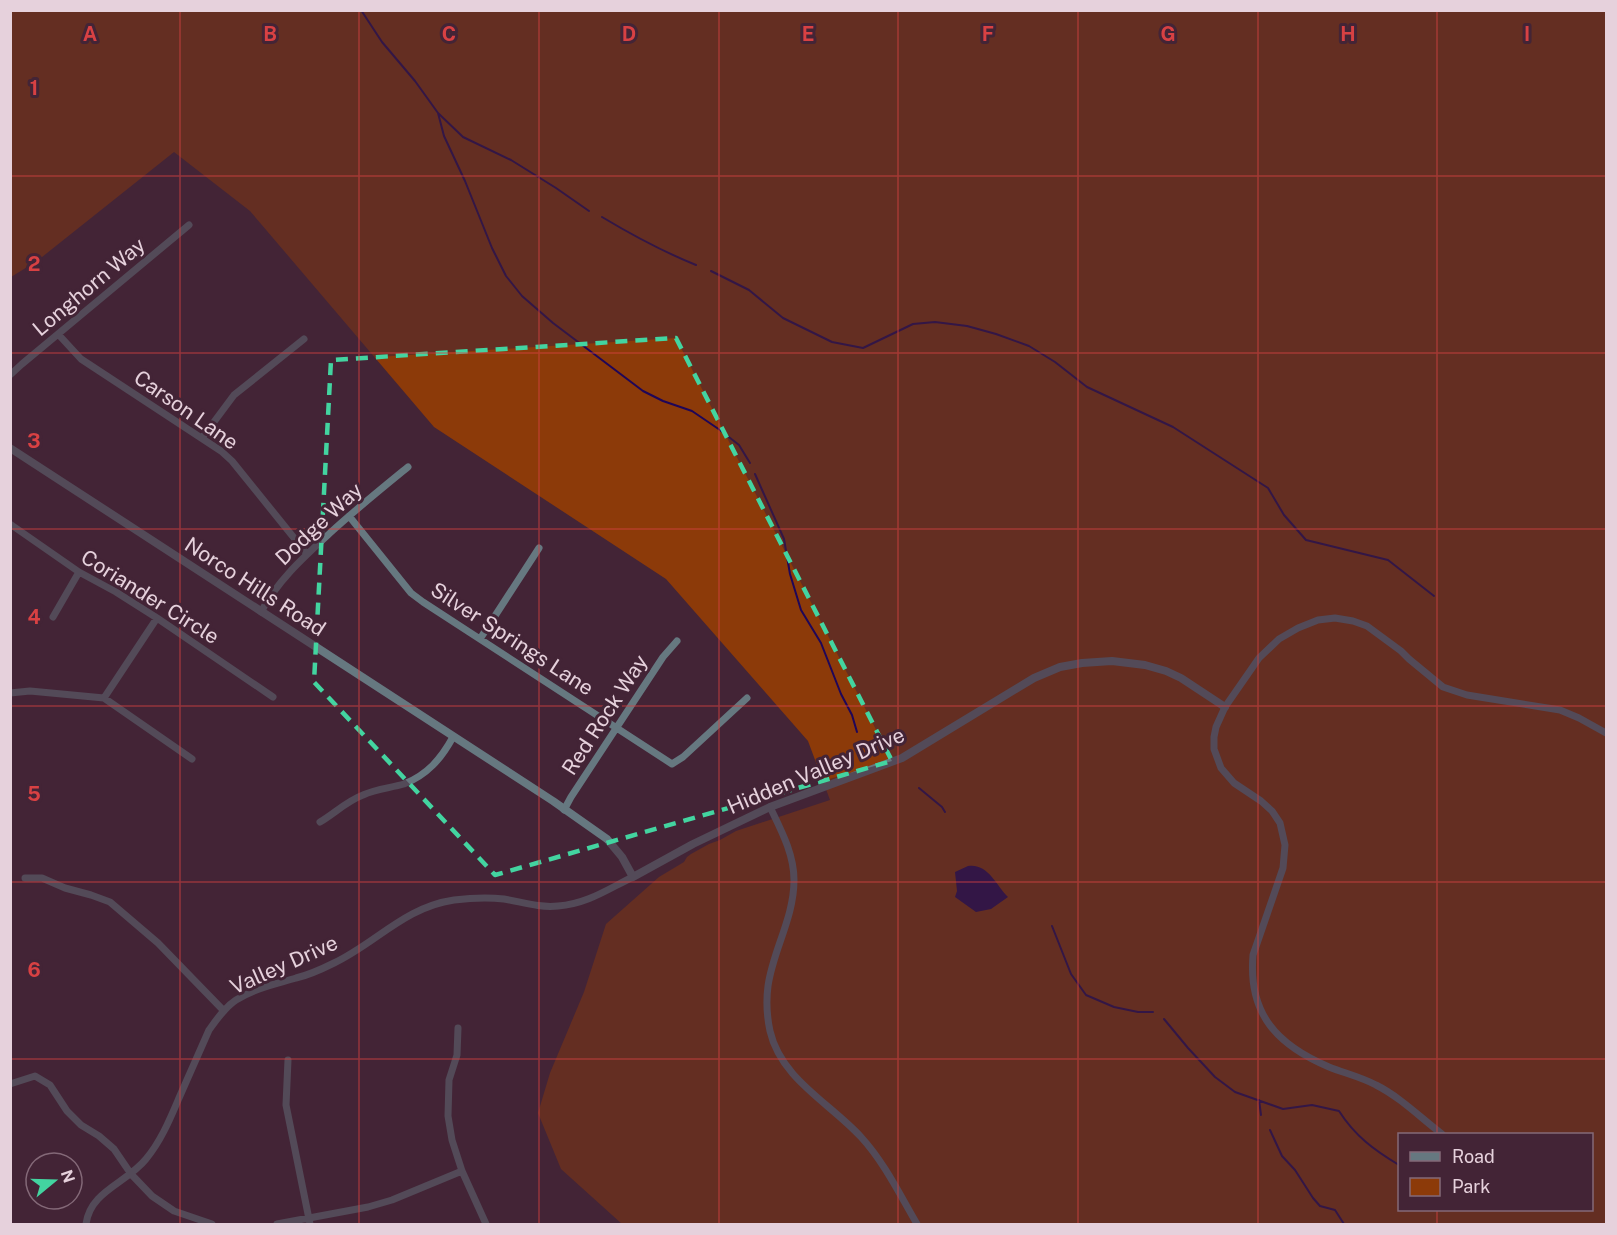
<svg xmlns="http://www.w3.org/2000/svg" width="1617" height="1235" viewBox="0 0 1617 1235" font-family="'Public Sans',sans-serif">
	<rect width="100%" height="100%" fill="#432436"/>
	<path fill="#8c3a09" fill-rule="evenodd" d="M10,11h1596v1213h-984l-61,-55 -23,-56 12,-40 34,-81 22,-68 53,-47 25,-15 3,-5 4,-3 18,-10 11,-4 16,-9 94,-31 -22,-59 -142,-162 -232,-152 -184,-216 -76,-59 -137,109 -26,16zM1400,1134h192v76h-192z"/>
	<path fill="#1f0659" d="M968,866c20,-3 28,19 40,31l-17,12 -15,3 -21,-15 2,-6 -2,-19z"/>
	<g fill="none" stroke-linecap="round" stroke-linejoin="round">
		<path stroke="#1f0659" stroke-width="2" d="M361,10l21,32 33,39 23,32 25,24 48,23 45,28 33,23
			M438,113l6,23 21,45 27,67 14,28 16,20 31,27 90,68 20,10 29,10 28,19 19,15 11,18
			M602,217c30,18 62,35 94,48
			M711,271l38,19 34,28 49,24 31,6 50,-24 22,-2 32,4 29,8 33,12 26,16 32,25 86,40 95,61 16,27 22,25 82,20 46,36
			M755,474l29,65 6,35 11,36 20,33 20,51 11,21 5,17
			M919,788l23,19 3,5
			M1052,926l19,48 15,21 28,12 24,5h15
			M1164,1019l24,29 27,29 20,15 48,17 29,-4 27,6c16,25 35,39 60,54
			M1259,1100l2,15
			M1270,1130l12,26 13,14 18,28 7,8 15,4 9,14"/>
		<path stroke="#667880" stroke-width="7" d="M58,334l23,25 140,92 11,10 75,93
			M10,375l12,-11 167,-139
			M202,438l32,-43 70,-56
			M349,516l62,77 12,9 249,162 11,-7 64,-59
			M10,524l69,48 37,20 41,26 116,79
			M261,612c17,-32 43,-55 69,-79 25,-23 51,-44 78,-66
			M53,617l26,-45
			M480,639l59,-91
			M10,693l20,-2 74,7 88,61
			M104,698l53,-80
			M770,807c11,23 24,47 24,73 0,38 -21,70 -26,106 -2,15 -1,31 2,45 11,48 60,72 91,106 23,25 39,58 56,87
			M564,810l7,-13 92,-140 14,-16
			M320,822c15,-9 27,-21 43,-27 13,-6 27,-7 41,-11 23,-9 37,-25 49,-47
			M25,878h17l23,10 26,7 19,7 48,41 66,68
			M458,1028l-1,27 -8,25 -1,36 4,24 10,31 24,53
			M288,1060l-2,45 24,119
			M10,1084l25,-8 15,9 17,26 14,14 18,11 15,13 17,25 21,22 22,15 38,13
			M1442,1134c-21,-16 -42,-37 -66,-49 -15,-8 -32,-12 -47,-18 -52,-22 -81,-53 -76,-112l30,-87 2,-23 -5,-22 -8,-12 -11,-10 -27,-18 -13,-15 -7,-19v-12l2,-10 9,-20 34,-49 20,-19 19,-11 20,-8 17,-2 18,3 14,5 34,25 8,8 34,28 24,8 93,15 19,8 27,15
			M86,1224c4,-33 41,-41 60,-65 15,-18 24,-40 33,-61 10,-23 20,-45 30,-68 8,-11 16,-23 27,-30 19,-12 40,-16 60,-22 13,-3 26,-9 38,-15 42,-20 71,-56 120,-63 16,-2 33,-3 50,-1 18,3 35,9 54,7 29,-2 50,-17 75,-29
			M277,1224l91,-17 24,-7 70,-29"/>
		<path stroke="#667880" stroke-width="8" d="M10,448l543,353 54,38 15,18 11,20 60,-33 77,-37 132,-49 132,-80 26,-11 22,-4 30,-2 33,4 21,6 15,7 44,29"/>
	</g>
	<path d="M0 0H1617V1235H0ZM676,338l216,423 -397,114 -181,-193 17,-322z" fill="#432436" fill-opacity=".55" fill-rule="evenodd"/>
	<path fill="none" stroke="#43d4a0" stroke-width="4.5" stroke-dasharray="12 8" stroke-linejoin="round" d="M676,338l216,423 -397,114 -181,-193 17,-322z"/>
	<path fill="none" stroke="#d84143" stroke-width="1.5" stroke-opacity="0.55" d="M180,10v1214M359,10v1214M539,10v1214M719,10v1214M898,10v1214M1078,10v1214M1258,10v1214M1437,10v1124M10,176h1596M10,353h1596M10,529h1596M10,706h1596M10,882h1596M10,1059h1596M1437,1210v14"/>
	<g text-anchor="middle" stroke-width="6" stroke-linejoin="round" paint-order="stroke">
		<g font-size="21" fill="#e6d1dc" stroke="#432436">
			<text transform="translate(89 287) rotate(-40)" y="7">Longhorn Way</text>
			<text transform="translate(186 410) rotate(35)" y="7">Carson Lane</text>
			<text transform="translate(319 524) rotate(-43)" y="7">Dodge Way</text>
			<text transform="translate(255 587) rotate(33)" y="7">Norco Hills Road</text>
			<text transform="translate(150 597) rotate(32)" y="7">Coriander Circle</text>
			<text transform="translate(512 639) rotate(33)" y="7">Silver Springs Lane</text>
			<text transform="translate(605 715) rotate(-57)" y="7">Red Rock Way</text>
			<text transform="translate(816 771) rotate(-23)" y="7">Hidden Valley Drive</text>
			<text transform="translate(284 965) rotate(-24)" y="7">Valley Drive</text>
		</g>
	</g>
	<g font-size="20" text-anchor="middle" font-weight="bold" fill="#d84143" stroke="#432436" stroke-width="6" stroke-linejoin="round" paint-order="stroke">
		<text x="90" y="41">A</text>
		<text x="270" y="41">B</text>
		<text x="449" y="41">C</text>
		<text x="629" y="41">D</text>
		<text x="808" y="41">E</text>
		<text x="988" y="41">F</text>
		<text x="1168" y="41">G</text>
		<text x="1348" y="41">H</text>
		<text x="1527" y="41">I</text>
		<text x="34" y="95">1</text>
		<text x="34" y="271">2</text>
		<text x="34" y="448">3</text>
		<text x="34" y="624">4</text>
		<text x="34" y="801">5</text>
		<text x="34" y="977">6</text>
	</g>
	<rect width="1617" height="1235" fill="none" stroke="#e6d1dc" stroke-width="24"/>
	<rect x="1398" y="1133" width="195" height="78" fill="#432436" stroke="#846978" stroke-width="1.5"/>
	<rect x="1410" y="1152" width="30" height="9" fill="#667880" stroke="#846978" stroke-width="1.5"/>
	<text x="1452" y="1163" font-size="18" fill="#e6d1dc">Road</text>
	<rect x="1410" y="1178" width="30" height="18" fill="#8c3a09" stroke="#846978" stroke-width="1.5"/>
	<text x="1452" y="1193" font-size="18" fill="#e6d1dc">Park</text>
	<g transform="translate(54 1181) rotate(71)"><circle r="28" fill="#432436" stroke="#846978" stroke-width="1.5"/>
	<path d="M0-4.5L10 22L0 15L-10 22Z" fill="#43d4a0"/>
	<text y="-9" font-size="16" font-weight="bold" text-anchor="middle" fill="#e6d1dc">N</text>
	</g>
</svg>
